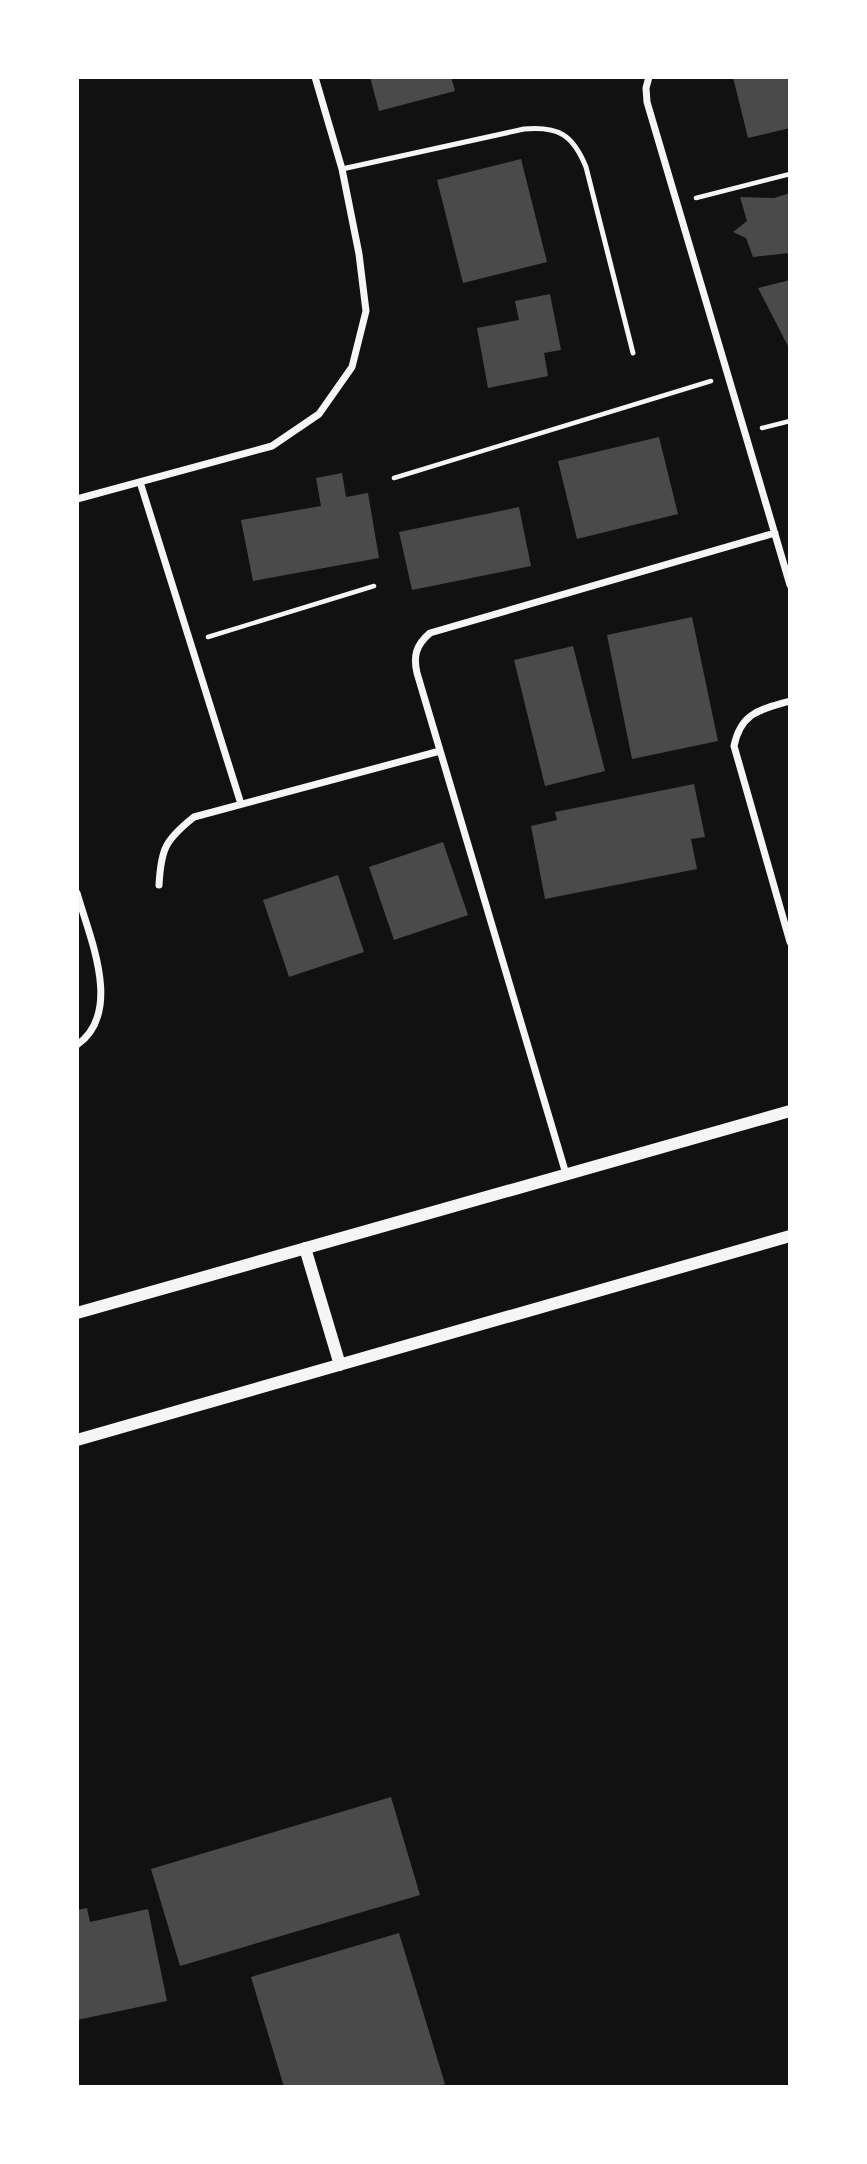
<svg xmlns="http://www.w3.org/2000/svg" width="867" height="2164" viewBox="0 0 867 2164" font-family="Raleway,sans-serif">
	<rect width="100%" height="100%" fill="#111"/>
	<path fill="#4a4a4a" d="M370,77h81l4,14 -76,20z
		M733,77h57v51l-42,10z
		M521,159l26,103 -84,21 -26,-103z
		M790,193v60l-37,4 -7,-19 -13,-6 14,-11 -7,-24 34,1z
		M790,280v70l-32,-62z
		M550,294l11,56 -17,3 4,23 -60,12 -11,-60 42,-8 -4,-19z
		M659,437l19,77 -101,25 -19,-78z
		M342,473l4,24 22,-4 11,65 -126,23 -12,-61 80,-14 -5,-28z
		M519,507l12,59 -119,24 -13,-58z
		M692,617l26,124 -86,18 -25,-124z
		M573,646l32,125 -60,15 -31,-126z
		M694,784l11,53 -14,2 6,30 -152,30 -14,-73 26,-6 -2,-8z
		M443,842l25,73 -74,25 -25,-73z
		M338,875l26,77 -75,25 -26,-77z
		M391,1797l29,98 -240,71 -29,-97z
		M87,1908l3,14 58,-13 19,92 -90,19v-110z
		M399,1933l46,151 -9,3h-152l-33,-110z"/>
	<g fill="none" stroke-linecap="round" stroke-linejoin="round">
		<path stroke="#f5f5f5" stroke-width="4.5" d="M696,198l94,-24
			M762,428l28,-7
			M394,478l317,-97
			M208,637l166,-51"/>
		<path stroke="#f5f5f5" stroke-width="5" d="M342,169l182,-40c35,-3 49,6 62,38l47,186"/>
		<path stroke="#f5f5f5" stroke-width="7" d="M649,77l-3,11 1,14 143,483
			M140,482l101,322
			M77,499l195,-53 47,-32 33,-47 14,-56 -7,-57 -17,-85 -27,-92
			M790,701c-30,9 -49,11 -56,45l56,196
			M159,885c2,-36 6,-45 35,-68l246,-66
			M77,893c12,43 47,119 0,152
			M566,1174l-149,-501c-4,-17 -1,-28 13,-40l345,-100"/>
		<path stroke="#f5f5f5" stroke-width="12" d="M305,1248l35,117
			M77,1313l713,-202
			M77,1440l713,-204"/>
	</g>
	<rect width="867" height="2164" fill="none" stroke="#ffffff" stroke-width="158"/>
</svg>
